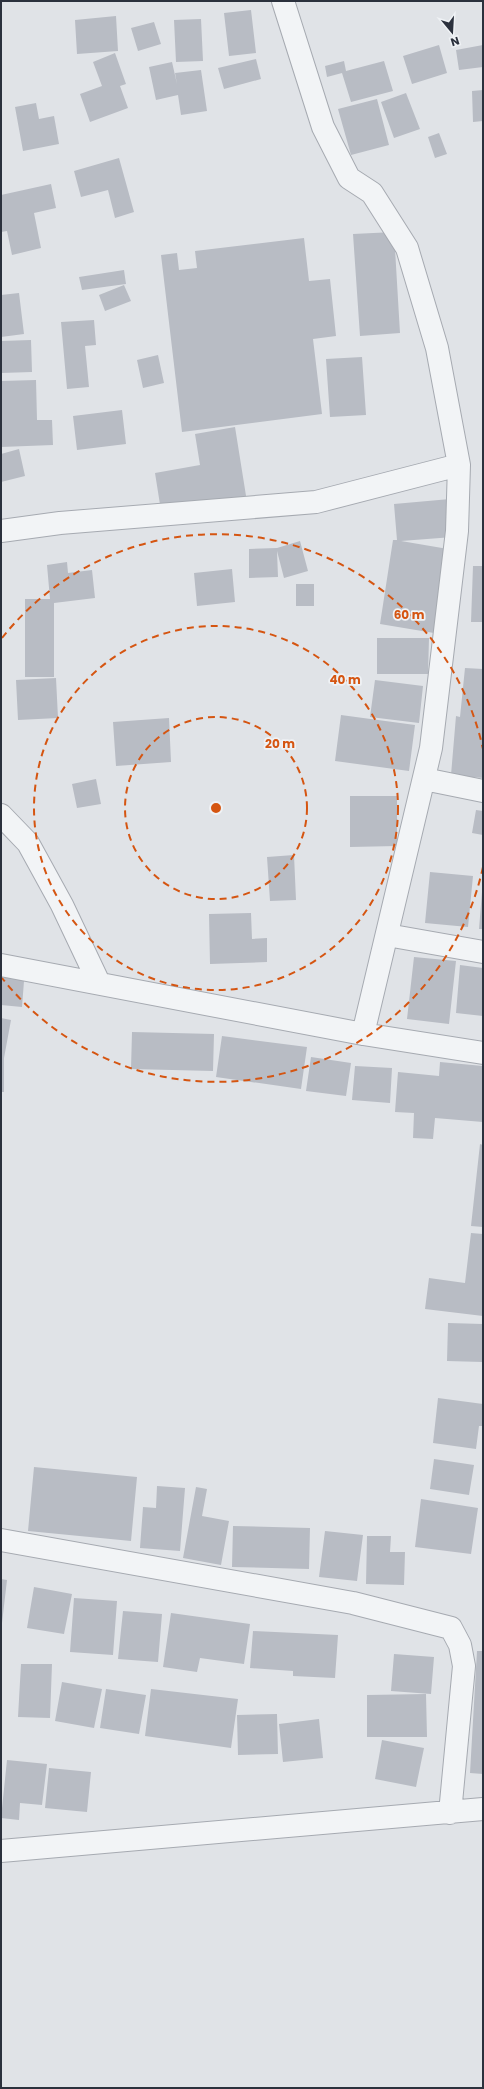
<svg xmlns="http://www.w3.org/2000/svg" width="484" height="2089" viewBox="0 0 484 2089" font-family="Poppins,sans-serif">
	<rect width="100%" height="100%" fill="#e0e3e7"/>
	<path fill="#b8bcc4" d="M251,10l5,43 -27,3 -5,-43z
		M116,16l2,35 -41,3 -2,-34z
		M201,19l2,42 -27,1 -2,-42z
		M154,22l7,22 -23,7 -7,-23z
		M439,45l8,28 -35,11 -9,-28z
		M483,45v22l-24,3 -3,-20z
		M115,53l11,31 -6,2 8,22 -38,14 -10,-28 22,-8 -9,-24z
		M256,59l5,20 -37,10 -6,-21z
		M344,61l2,10 38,-10 9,30 -42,11 -9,-29 -15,4 -2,-11z
		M172,62l5,22 -2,-11 26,-3 6,41 -26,4 -3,-20 -22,5 -7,-33z
		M483,90v31l-10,1 -1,-31z
		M406,93l14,36 -26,9 -13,-36z
		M377,99l12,46 -38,10 -13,-46z
		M36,103l3,16 15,-3 5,28 -36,7 -8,-44z
		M439,133l8,21 -12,4 -7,-21z
		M119,158l15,54 -19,6 -7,-28 -27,7 -7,-26z
		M51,184l5,24 -22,5 7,35 -29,7 -5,-24 -6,1v-37z
		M394,232l6,101 -40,3 -7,-102z
		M304,238l5,43 21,-2 6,57 -23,3 9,75 -140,18 -21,-177 16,-2 2,17 18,-2 -2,-17z
		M124,270l2,14 -44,6 -3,-13z
		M124,285l7,16 -26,10 -6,-16z
		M19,293l5,41 -23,3v-42z
		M94,320l2,25 -11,1 4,41 -22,2 -6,-67z
		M31,340l1,32 -31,1v-32z
		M158,355l6,28 -21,5 -6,-28z
		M362,357l4,58 -36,2 -4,-58z
		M36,380l1,40h15l1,25 -52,2v-66z
		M122,410l4,34 -49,6 -4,-34z
		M235,427l12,75 -85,15 -7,-44 45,-8 -5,-31z
		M19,449l6,27 -24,6v-28z
		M450,499l3,38 -52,4 47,8 -14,84 -54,-9 13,-84h4l-3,-36z
		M300,541l8,30 -24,7 -7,-27 1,26 -29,1v-29l28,-1z
		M67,562l1,11 24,-3 3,28 -41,5v74h-29v-78h25l-3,-34z
		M473,566h10v56h-12z
		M232,569l3,33 -38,4 -3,-33z
		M296,584h18v22h-18z
		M377,638h52l-1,36h-51z
		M465,668l18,1v109l-32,-3 5,-59 4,1z
		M56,678l2,40 -40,2 -2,-40z
		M375,680l48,6 -4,37 -49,-6z
		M341,715l74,10 -6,46 -74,-10z
		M169,718l2,44 -55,4 -3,-44z
		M96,779l5,25 -24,4 -5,-24z
		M350,796h47v50l-47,1z
		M476,810l7,1v24l-11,-2z
		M294,855l2,45 -26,1 -3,-44z
		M430,872l43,4 -5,51 -43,-4z
		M482,892l1,1v36h-4z
		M251,913l1,26 15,-1v24l-57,2 -1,-50z
		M414,957l42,4 -7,63 -42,-5z
		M460,965l23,3v48l-27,-3z
		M1,966l24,2 -3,39 -21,-2z
		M1,1018l10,2 -7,38v34h-3z
		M132,1032l82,2 -1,37 -82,-2z
		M222,1036l85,11 -6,42 -85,-12z
		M311,1057l40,6 -5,33 -40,-5z
		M440,1062l43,4v56l-48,-4 -2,21 -20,-1 1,-25 -19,-1 3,-40 41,4z
		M355,1066l37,2 -2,35 -38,-3z
		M480,1144l3,1v82l-12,-1z
		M471,1233l12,1v82l-58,-7 4,-31 36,5z
		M448,1323l35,1v38l-36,-1z
		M438,1398l45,6v22h-4l-3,23 -43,-6z
		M434,1459l40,6 -5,30 -39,-6z
		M34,1467l103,10 -6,64 -103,-10z
		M157,1486l28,2 -5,63 -40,-3 3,-41 13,1z
		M196,1487l11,2 -5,27 27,5 -8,44 -38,-7z
		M421,1499l57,9 -7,46 -56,-7z
		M233,1526l77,2 -1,41 -77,-2z
		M325,1531l38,4 -6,46 -38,-4z
		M367,1536h24l-1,16h15l-1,33 -38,-1z
		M1,1579l6,1 -5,43h-1z
		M34,1587l38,7 -8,40 -37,-6z
		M74,1598l43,3 -4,54 -43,-3z
		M123,1611l39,3 -4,48 -40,-3z
		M171,1613l79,11 -6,40 -44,-6 -3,14 -34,-5z
		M253,1631l85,4 -3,43 -42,-2v-5l-43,-3z
		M477,1651h6v123l-13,-1z
		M394,1654l40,3 -3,37 -40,-3z
		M21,1664h31l-2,54 -32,-1z
		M62,1682l40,7 -8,39 -39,-7z
		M106,1689l40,6 -7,39 -39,-6z
		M151,1689l87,10 -7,49 -86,-12z
		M426,1694l1,43h-60v-42z
		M277,1714l1,40 -40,1 -1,-40z
		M319,1719l4,39 -40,4 -4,-38z
		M382,1740l42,8 -8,39 -41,-8z
		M7,1760l40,4 -5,41 -22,-2 -1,17 -18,-2z
		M49,1768l42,4 -4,40 -42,-4z"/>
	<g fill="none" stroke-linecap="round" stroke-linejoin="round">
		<defs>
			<path id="minor" d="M283,1l40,126 26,51 23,15 35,55 30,100 22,117 -2,66 -26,217 -68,286
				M1,531l59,-8 256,-21 143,-37
				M424,779l59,12
				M1,815l27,28 34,62 37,78
				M387,935l96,17
				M1,965l362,69 120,19
				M1,1540l352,63 98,25 9,17 4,21 -14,147
				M1,1851l482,-42"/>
		</defs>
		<use href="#minor" stroke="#a6aab1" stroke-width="24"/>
		<use href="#minor" stroke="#f2f4f6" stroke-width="22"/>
	</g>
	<g fill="none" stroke="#d55511" stroke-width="2" stroke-dasharray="7 5">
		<circle cx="216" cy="808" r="91"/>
		<circle cx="216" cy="808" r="182"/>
		<path d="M483 867A273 273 0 0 1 2 978M2 638A273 273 0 0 1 483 749"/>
	</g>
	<circle cx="216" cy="808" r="6" fill="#d55511" stroke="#eff2f5" stroke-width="2"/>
	<g font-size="12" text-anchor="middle" font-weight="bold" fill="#d55511" stroke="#eff2f5" stroke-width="3.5" stroke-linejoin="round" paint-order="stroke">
		<text x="409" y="619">60 m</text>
		<text x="345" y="684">40 m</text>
		<text x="280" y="748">20 m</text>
	</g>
	<rect width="484" height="2089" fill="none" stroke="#2b313d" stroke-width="4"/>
	<g transform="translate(452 32) rotate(162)" stroke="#eff2f5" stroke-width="3" paint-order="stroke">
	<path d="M0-3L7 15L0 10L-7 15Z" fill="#2b313d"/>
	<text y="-6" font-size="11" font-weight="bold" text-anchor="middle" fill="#2b313d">N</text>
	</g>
</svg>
